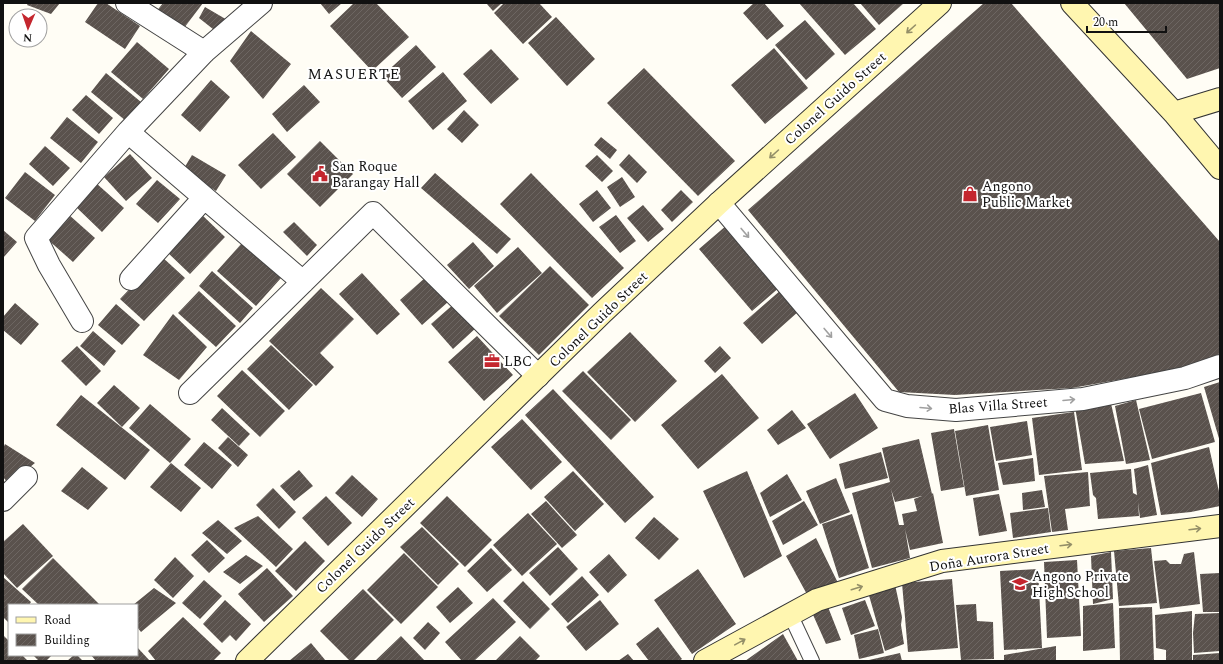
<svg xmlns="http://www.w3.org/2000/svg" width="1223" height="664" viewBox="0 0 1223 664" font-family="Spectral,serif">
	<defs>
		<pattern id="building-hatch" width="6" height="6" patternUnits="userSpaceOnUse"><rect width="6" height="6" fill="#5a524d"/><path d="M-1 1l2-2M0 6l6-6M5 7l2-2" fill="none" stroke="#6d6662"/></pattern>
	</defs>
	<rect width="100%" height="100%" fill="#fffdf5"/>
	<path fill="url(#building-hatch)" fill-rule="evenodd" d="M28,3h32l-9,11 -24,-9z
		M98,3h8l34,23 -15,23 -40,-27z
		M163,3h40l-22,29 -25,-20z
		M320,3h22l-13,11z
		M354,3h22l33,34 -37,34 -42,-45z
		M486,3h16l-9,8z
		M504,3h35l13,14 -29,27 -29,-31z
		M754,3h10l20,23 -17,14 -24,-27z
		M799,3h54l23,26 -31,26z
		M860,3h44l-25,22z
		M984,3h27l209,239v112l-41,15 -107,19 -117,7 -56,-3 -151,-182z
		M1124,3h96v65l-33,11z
		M205,7l24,14 -11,12 -19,-15z
		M556,17l39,42 -28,27 -39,-43z
		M805,20l30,34 -29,26 -31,-35z
		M251,31l40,33 -28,35 -33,-38z
		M137,42l32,27 -26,30 -32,-27z
		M416,45l20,22 -34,31 -20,-22z
		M774,48l34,40 -43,36 -34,-39z
		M491,49l28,30 -28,25 -28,-30z
		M644,68l91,93 -37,35 -91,-93z
		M443,72l24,29 -34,29 -25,-29z
		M106,73l35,29 -15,19 -35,-29z
		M211,80l19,17 -30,35 -19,-17z
		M304,85l16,17 -33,30 -15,-18z
		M86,95l27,23 -14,16 -27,-24z
		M464,110l15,15 -17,18 -15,-14z
		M67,117l31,25 -17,21 -31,-25z
		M273,133l23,24 -35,32 -23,-24z
		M601,137l16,13 -7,9 -16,-14z
		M320,141l33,33 -33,33 -33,-33z
		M45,146l25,22 -17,18 -24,-22z
		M130,154l22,24 -26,23 -22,-24z
		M629,154l18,18 -10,11 -18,-18z
		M192,155l34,20 -10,16 -33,-21z
		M597,155l16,16 -11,11 -17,-16z
		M25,172l30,23 -20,26 -30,-23z
		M435,173l76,66 -14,15 -76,-66z
		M531,173l93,95 -32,30 -92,-94z
		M622,177l13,20 -15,10 -13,-20z
		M157,180l23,19 -22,24 -22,-19z
		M96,183l28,25 -22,24 -27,-26z
		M597,190l14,18 -18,14 -14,-18z
		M681,190l12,12 -21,20 -11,-12z
		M643,205l21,24 -16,13 -21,-24z
		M68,214l27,24 -22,24 -27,-24z
		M201,214l24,23 -35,37 -24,-23z
		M616,215l20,26 -16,12 -21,-26z
		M294,222l23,23 -10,11 -24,-24z
		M727,225l54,61 -29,25 -53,-62z
		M3,230l14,12 -14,16z
		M473,242l21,24 -25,23 -22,-24z
		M242,243l39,35 -25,28 -39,-35z
		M518,247l24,26 -45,40 -23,-27z
		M161,256l24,22 -41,43 -24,-22z
		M550,266l39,39 -50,50 -40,-39z
		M212,271l41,37 -13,15 -41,-37z
		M362,273l38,41 -23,21 -38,-41z
		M426,277l22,25 -26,23 -22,-25z
		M321,288l33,31 -34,34 14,14 -18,19 -47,-45z
		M781,290l18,21 -37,33 -19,-21z
		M199,291l37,35 -20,21 -38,-34z
		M15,303l24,21 -18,21 -18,-15v-13z
		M455,303l22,24 -24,22 -22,-25z
		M116,304l24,21 -18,20 -24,-20z
		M173,314l34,33 -28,33 -36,-25z
		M93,331l23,20 -12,15 -24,-20z
		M630,332l47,49 -42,41 -48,-50z
		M477,336l36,39 -29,26 -36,-39z
		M271,345l42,40 -24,25 -42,-41z
		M77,346l24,25 -15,15 -25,-25z
		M720,346l11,12 -16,15 -11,-12z
		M242,370l43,41 -25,26 -43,-41z
		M583,371l48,49 -20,20 -49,-49z
		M722,374l37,44 -61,51 -37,-44z
		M1220,382v60l-16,-55z
		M114,385l26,23 -18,19 -25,-24z
		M553,389l101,108 -29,26 -100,-108z
		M855,393l23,35 -48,31 -23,-35z
		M1201,393l14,49 -63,17 -13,-50z
		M81,395l69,55 -25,30 -69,-55z
		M1110,399l14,62 -39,3 -10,-57z
		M1136,400l14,60 -24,4 -11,-58z
		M150,404l41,35 -21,24 -41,-35z
		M222,408l28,26 -11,12 -28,-26z
		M792,410l14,18 -28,17 -11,-15z
		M1074,412l8,58 -43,5 -7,-57z
		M522,419l40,43 -31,28 -40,-43z
		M1027,421l5,34 -36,6 -6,-34z
		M988,425l11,65 -33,6 -11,-65z
		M954,429l10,58 -23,4 -10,-58z
		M228,437l20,18 -10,12 -20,-19z
		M919,439l13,55 1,-1 10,50 -33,7 -5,-21 5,29 -38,10 -20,-75 38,-11 -8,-34zM891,489l4,13 27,-6 -8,3 3,12 -15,3 2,11h-5z
		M204,442l28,23 -20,24 -28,-24z
		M5,444l30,19 -26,21 -6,-7v-29z
		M1209,447l11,49v10l-29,6 -30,3 -10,-52z
		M881,452l7,26 -43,11 -6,-25z
		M1033,458l2,23 -32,4 -5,-22z
		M171,463l30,25 -20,24 -31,-25z
		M1148,465l9,50 -17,3 -2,-16 1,14 -41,3 -2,-21 -3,-3 -3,-22 41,-4 2,24 4,2 -3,-26z
		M82,467l26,21 -20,22 -27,-19z
		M299,470l14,16 -19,15 -14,-15z
		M573,471l31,33 -29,27 -31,-34z
		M747,471l35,85 -38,22 -41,-87z
		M1088,472l2,34 -25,3 3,21 -16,2 -8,-56z
		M787,474l15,26 -32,17 -10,-24z
		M352,475l26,24 -16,18 -27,-24z
		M836,478l14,34 -30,12 -14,-33z
		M273,488l23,24 -17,17 -23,-24z
		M1042,490l3,17 -22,3 -1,-17z
		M999,494l8,37 -28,5 -6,-38z
		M326,496l26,27 -24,23 -26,-28z
		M447,496l45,44 -27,27 -45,-44z
		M546,501l31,34 -15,13 -31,-34z
		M804,501l14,24 -35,20 -11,-24z
		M1048,508l3,24 -38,6 -3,-25z
		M528,513l29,31 -35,32 -29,-31z
		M852,514l17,54 -30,10 -17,-54z
		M258,516l35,33 -17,18 -42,-39z
		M654,517l25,22 -20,21 -24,-22z
		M218,520l24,21 -15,13 -25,-21z
		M23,524l30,32 -36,32 -14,-15v-31z
		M422,527l37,37 -21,21 -38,-38z
		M816,538l22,45 -29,15 -23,-42z
		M207,540l18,18 -16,15 -18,-18z
		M305,541l20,20 -29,30 -21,-20z
		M558,547l20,22 -28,27 -21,-23z
		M491,548l21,22 -25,22 -20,-21z
		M1151,548l6,55 -38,3 -5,-55z
		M1111,552l2,47 -20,5 -2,-48z
		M1194,552l6,52 -40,5 -6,-48 12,-1 4,4h11l3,-10z
		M404,553l34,34 -37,37 -34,-34z
		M609,554l18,21 -19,18 -19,-21z
		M246,555l17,11 -23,18 -17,-12z
		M175,557l19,19 -21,22 -19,-18z
		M53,558l47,47h-61l-17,-16z
		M1077,560l4,76 -34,2 -3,-76z
		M267,568l26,28 -29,26 -26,-28z
		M698,569l38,55 -44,30 -38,-54z
		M1038,569l4,79 -38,2 -4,-79z
		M1220,573v39h-17l-3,-38z
		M582,576l17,19 -31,28 -17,-19z
		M3,577l28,25 -2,3h-20v18l-6,-6z
		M952,579l6,69 -50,4 -6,-69z
		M204,580l18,16 -22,23 -18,-16z
		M894,580l8,37 -1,8 3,19 -19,7 -17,-59z
		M523,581l27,28 -20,20 -27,-28z
		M458,587l15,16 -23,20 -14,-16z
		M154,588l22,15 -35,29 -4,-5v-22h-4z
		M363,589l31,31 -41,41h-3l-30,-30z
		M493,598l23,24 -42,39h-12l-17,-19z
		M225,600l26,24 -15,17 -6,-6 -8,8 -19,-19z
		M600,600l19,24 -33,27 -20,-24z
		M865,600l10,26 -24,9 -9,-27z
		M826,602l15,38 -15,4 -16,-36z
		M1113,603l2,45 -32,3v-45z
		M976,604l1,17 16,1 1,37 -33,1 -5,-55z
		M1152,607l2,54h-34l-1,-53z
		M1192,611v50h-26v-11l-10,-2 -1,-33z
		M1220,613v38l-26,2 -1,-20 2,-19z
		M183,617l38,36 -8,8h-57l-8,-10z
		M428,622l12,11 -15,17 -12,-12z
		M658,627l24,32 -3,2h-30l-13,-17z
		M878,629l6,24 -25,6 -5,-24z
		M783,634l15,27h-53z
		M3,635l6,6v14h13l6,6h-25z
		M401,636l24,25h-50z
		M520,636l20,20 -5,5h-40z
		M311,643l15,18h-37z
		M1056,646v15h-52v-6z
		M137,647l13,14h-54l-5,-6h46z
		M900,653l2,8h-32l-1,-1z
		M1220,653v8h-27v-6z
		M628,654l6,7h-16z
		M33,655h19l-6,6h-7z
		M74,655h3l6,6h-16z"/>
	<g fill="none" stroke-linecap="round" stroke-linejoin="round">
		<defs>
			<path id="lane" d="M790,614l22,47"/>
			<path id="street" d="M127,3l77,49
				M128,132l175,150
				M719,203l166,197 22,6 49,4 127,-11 102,-21 35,-12
				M131,279l73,-81
				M82,321l-33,-56 -13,-27 92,-106 76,-80 57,-49
				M190,393l183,-180 165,163
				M3,500l23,-23"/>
			<path id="secondary" d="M1072,3l102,110 46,55
				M1174,113l46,-14
				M247,661l355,-348 117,-110 221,-200
				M705,661l112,-61 125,-39 278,-35"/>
		</defs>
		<use href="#lane" stroke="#444" stroke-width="16"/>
		<use href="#street" stroke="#444" stroke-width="24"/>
		<use href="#secondary" stroke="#333" stroke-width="24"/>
		<use href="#lane" stroke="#fff" stroke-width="14"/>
		<use href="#street" stroke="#fff" stroke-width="22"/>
		<use href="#secondary" stroke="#fff6b0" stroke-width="22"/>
	</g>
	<defs><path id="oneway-shaft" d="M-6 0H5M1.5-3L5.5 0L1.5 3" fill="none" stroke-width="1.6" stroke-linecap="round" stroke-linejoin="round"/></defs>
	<g stroke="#948f68">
		<use href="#oneway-shaft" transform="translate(911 29) rotate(138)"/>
		<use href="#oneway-shaft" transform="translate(774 154) rotate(138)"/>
		<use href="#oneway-shaft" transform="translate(1195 529) rotate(-7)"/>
		<use href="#oneway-shaft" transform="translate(1066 545) rotate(-7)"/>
		<use href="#oneway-shaft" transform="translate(857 588) rotate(-17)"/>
		<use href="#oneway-shaft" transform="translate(740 642) rotate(-29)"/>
	</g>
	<g stroke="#a0a0a0">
		<use href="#oneway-shaft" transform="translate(745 233) rotate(50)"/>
		<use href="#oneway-shaft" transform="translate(828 333) rotate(50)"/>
		<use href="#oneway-shaft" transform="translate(1069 400) rotate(-5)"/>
		<use href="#oneway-shaft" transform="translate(926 408) rotate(5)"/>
	</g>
	<defs>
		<symbol id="civic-bare" viewBox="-9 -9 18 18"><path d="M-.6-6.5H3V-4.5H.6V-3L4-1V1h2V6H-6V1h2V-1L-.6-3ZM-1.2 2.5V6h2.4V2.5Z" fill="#c4262e" stroke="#fff" stroke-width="2.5" paint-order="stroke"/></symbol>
		<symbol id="shop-bare" viewBox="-9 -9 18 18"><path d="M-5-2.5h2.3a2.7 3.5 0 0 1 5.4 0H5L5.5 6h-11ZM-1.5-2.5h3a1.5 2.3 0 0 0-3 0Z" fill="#c4262e" stroke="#fff" stroke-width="2.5" paint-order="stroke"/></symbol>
		<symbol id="office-bare" viewBox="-9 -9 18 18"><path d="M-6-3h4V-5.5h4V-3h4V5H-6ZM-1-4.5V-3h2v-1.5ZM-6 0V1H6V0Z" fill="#c4262e" stroke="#fff" stroke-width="2.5" paint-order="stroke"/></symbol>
		<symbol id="school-bare" viewBox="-9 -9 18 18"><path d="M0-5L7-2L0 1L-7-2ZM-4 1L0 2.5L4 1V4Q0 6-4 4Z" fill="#c4262e" stroke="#fff" stroke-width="2.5" paint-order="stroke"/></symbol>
	</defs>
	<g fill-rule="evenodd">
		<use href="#civic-bare" x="309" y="163" width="22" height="22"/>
		<use href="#shop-bare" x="959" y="183" width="22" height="22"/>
		<use href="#office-bare" x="481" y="350" width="22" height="22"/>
		<use href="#school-bare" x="1009" y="573" width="22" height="22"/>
	</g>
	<g text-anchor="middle" stroke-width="4" stroke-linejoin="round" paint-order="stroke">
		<g font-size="14" fill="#111" stroke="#fff">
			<text transform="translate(835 98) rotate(-42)" y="5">Colonel Guido Street</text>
			<text transform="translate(598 319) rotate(-44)" y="5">Colonel Guido Street</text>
			<text transform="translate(998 405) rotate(-4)" y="5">Blas Villa Street</text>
			<text transform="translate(365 545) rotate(-44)" y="5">Colonel Guido Street</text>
			<text transform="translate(989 557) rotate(-9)" y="5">Doña Aurora Street</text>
		</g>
		<g font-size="14" fill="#111" stroke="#fff" text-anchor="start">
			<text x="332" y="171">San Roque<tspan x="332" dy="16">Barangay Hall</tspan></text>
			<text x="982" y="191">Angono<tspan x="982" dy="16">Public Market</tspan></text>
			<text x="504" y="366">LBC</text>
			<text x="1032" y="581">Angono Private<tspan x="1032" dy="16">High School</tspan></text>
		</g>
		<g font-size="15" letter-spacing="1" fill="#111" stroke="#fff">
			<text x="354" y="79">MASUERTE</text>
		</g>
	</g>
	<rect width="1223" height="664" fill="none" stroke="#111111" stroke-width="8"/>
	<rect x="8" y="604" width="130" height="52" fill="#ffffff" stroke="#a0a0a0"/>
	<rect x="16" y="617" width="20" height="6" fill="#fff6b0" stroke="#a0a0a0"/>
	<text x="44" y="624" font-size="12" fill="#111111">Road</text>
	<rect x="16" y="634" width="20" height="12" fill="url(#building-hatch)" stroke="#a0a0a0"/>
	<text x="44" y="644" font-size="12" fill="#111111">Building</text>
	<g transform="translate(28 28) rotate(182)"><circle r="19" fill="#ffffff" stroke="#a0a0a0"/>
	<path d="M0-3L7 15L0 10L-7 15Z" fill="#c4262e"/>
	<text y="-6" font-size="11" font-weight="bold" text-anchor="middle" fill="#111111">N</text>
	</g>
	<path d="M1087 26v6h79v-6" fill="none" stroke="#111111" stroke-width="2"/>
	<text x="1093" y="26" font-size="12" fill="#111111" stroke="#ffffff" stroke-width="3" paint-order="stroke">20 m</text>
</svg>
